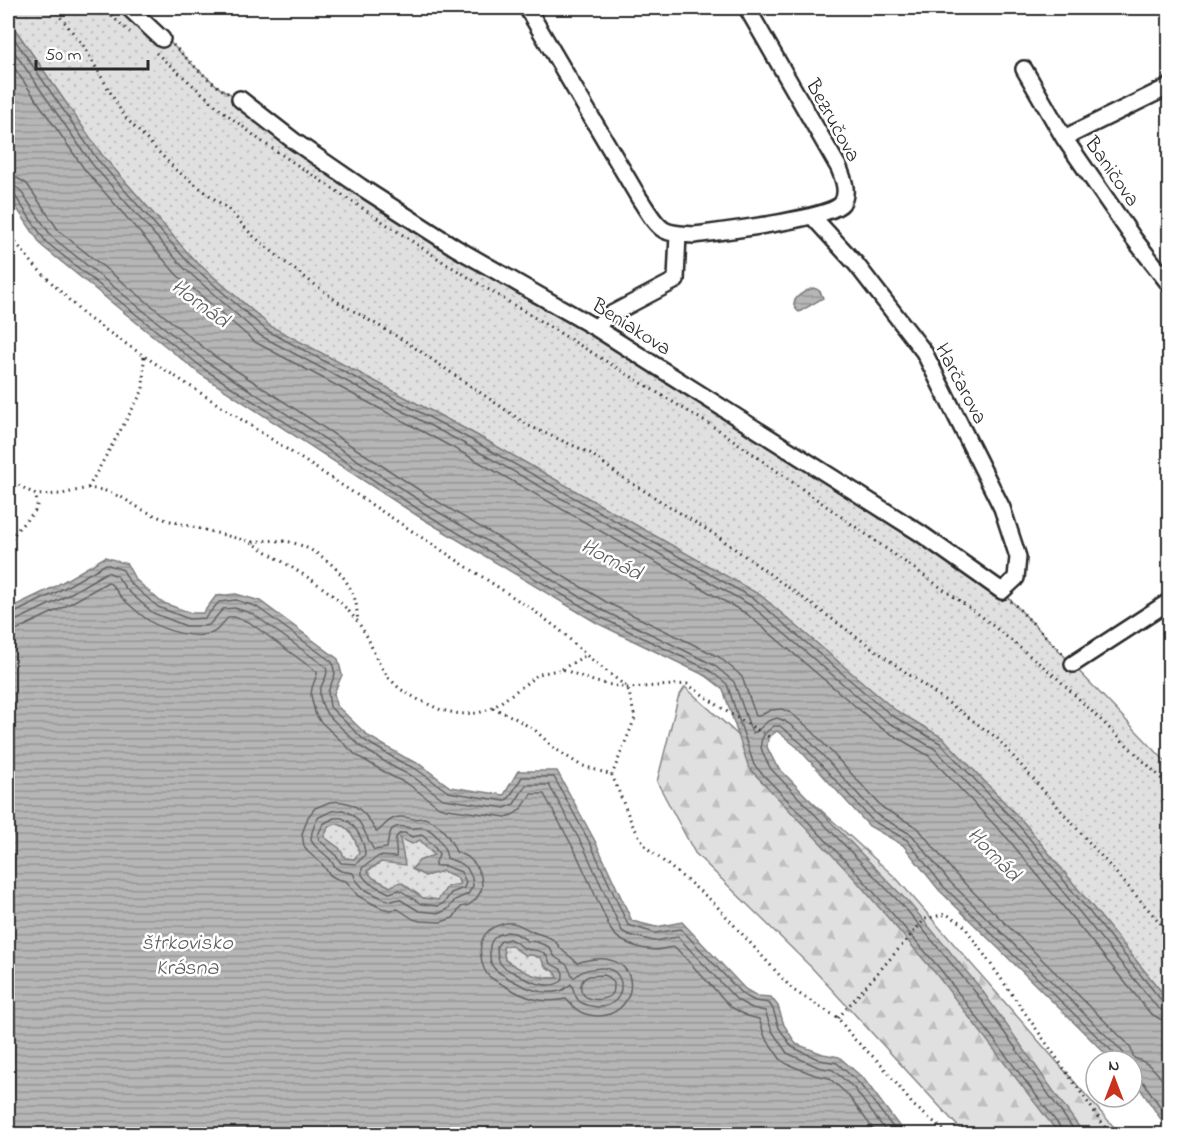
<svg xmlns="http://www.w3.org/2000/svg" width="1177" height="1142" viewBox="0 0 1177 1142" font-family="'Indie Flower',sans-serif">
	<defs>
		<pattern id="grass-dots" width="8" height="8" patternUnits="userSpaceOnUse" patternTransform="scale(1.5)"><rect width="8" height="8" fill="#e0e0e0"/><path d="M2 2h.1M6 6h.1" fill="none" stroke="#c0c0c0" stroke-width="1.8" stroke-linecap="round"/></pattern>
		<pattern id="forest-firs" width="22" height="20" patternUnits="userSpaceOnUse" patternTransform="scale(1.5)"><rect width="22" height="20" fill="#e0e0e0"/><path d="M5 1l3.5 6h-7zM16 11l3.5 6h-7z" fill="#c0c0c0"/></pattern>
		<pattern id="water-rules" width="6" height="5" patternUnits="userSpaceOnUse" patternTransform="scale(1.5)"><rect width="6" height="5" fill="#b6b6b6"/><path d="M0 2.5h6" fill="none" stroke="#949494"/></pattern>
	</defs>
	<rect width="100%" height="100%" fill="#fff"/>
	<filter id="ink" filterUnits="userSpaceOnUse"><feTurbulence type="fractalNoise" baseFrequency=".0167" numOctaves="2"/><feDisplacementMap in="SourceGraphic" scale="12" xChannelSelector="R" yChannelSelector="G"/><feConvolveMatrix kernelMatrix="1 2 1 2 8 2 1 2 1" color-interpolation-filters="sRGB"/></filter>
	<g filter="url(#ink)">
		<path fill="url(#grass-dots)" stroke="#868686" stroke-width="1.5" d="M8,8h127l60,59 26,22 19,10 54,42 708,450 167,174v236l-144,-177 -82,-86 -48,-28 -135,-115 -289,-163 -201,-106 -77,-67 -91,-104 -94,-136z
			M335,824c14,0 22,17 24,29l-5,6 -9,-1 -6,-10 -15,-11 4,-10z
			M400,838l20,2 14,15 -15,6 -7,8 13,7 18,-5 14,6 3,7 -21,16 -16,-2 -22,-16 -10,5 -18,-9 -7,-6 15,-10z
			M510,945l15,10h7l9,3 4,8 11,7 2,5c-26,0 -32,-5 -53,-18l-2,-13z"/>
		<path fill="url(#forest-firs)" stroke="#868686" stroke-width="1.5" d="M685,687l212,192 223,255h-155l-153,-166 -117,-115 -38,-71 21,-84z"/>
		<path fill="url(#water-rules)" stroke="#7e7e7e" stroke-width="1.5" fill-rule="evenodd" d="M8,19l94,136 91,104 77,67 201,106 289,163 135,115 48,28 82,86 144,177v133v-3l-30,-44 -7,-8v-18h-19l-174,-171 -36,-45 -34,-19 -72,-79 -20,-16 -9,7 -1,9 9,18 134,139 71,85 103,145h-25l-123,-160 -82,-96 -105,-110 -26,-79 -17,-13 -109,-53 -179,-107 -218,-142 -158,-128 -34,-51z
			M813,288c6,1 8,4 10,10l-24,14c-14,-11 4,-20 14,-24z
			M105,557l22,7 8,15 26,23 30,11h12l13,-17 20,-2 24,7 78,58 4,16 -8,18 2,12 32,31 36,21 15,7 31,23 54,8 14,-24h39l39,72 36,78 24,6 26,-5 63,67 12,7 14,1 7,9 6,19 12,19 27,10 16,3 25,22 41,55h-897v-525l46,-22zM335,824c14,0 22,17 24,29l-5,6 -9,-1 -6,-10 -15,-11 4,-10zM400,838l12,6 8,-4 14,15 -15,6 -7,8 13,7 18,-5 14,6 3,7 -13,3 -9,13 -15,-2 -23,-16 -10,5 -17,-9 -6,-7 14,-9 24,3zM510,945l15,10h7l9,3 4,8 11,7 2,5c-25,1 -33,-6 -53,-18l-2,-13z"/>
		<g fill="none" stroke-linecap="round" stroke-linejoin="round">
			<path stroke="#636363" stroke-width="1.5" d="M8,30l89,129 92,104 77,67 202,108 288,162 135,115 49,28 81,85 141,173 3,3h5
				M8,43l84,121 92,104 77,68 204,108 287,162 134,115 49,28 80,84 142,174 6,4 7,1
				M8,59l77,111 92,105 78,67 206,110 286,162 134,114 48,28 79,83 142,174 10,6 10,2
				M8,176l9,2 10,6 32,47 155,125 216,141 178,106 111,54 18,15 5,5 14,39h3l12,-6 11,-1 9,4 20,17 72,78 35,20 38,47 170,167 5,7 3,9c18,5 26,18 36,33
				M8,185l6,1 6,4 32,47 156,126 217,141 179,107 110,54 20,17 18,51 4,-1 12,-11 9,-3 8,3 20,15 72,79 35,20 37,46 171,168 4,5v7
				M8,193h3l4,3 31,46 158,127 217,142 179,106 109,53 18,14 27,81 104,109 83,96 120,158 2,6
				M8,614h4l45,-22 49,-28 17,6 7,13 28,24 31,12 16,-1 14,-16 17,-2 21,7 75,55 3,12 -7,18 2,15 34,33 37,22 15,7 32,23 56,9 5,-3 13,-21h32l37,68 37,80 27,8 26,-4 61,65 13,7 14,2 4,6 6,19 13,19 28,13 17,3 22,20 39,51
				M8,622l7,-1 46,-22 46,-27 10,4 9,13 27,24 33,13h17l6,-1 14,-16 12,-1 18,6 73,53c3,10 -4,14 -6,23 -1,8 3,18 7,24l34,33 36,22 15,7 31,23 62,9 9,-4 12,-19h23l35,63 38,83 7,4 25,6 24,-4 59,63 15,8 13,3 7,20 15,22 31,14 15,3 21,18 34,46
				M8,631l10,-2 46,-22 44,-25c6,3 9,11 15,17 8,7 16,15 25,21 14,10 47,20 64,13 7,-3 11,-11 17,-16h5l15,5 68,50v2l-5,14 -1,7 4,18 5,8 36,34 37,22 15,7 31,23 8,2 59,8c14,-3 18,-12 25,-23h13l32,59 35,77c8,13 29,19 44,20 7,0 13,-3 20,-3l56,60 16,9 12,3 6,18 16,23 6,4 28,11 14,3 18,16 30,40
				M330,802c14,-2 26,2 36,14 4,5 7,11 11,16 6,-4 10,-12 18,-14 7,-3 12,0 19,1 3,0 6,-1 10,-1 15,3 27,21 32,34l12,5 7,7 6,12 1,9 -1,6 -5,8 -7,6 -8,2 -8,11 -12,4 -21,-1 -7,-2 -15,-10 -8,1 -9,-2 -23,-12 -12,-15 -9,-2 -7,-4 -8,-11 -14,-12 -4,-6 -2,-12 6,-17 7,-9z
				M343,810c20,7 21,25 31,40l13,-2c2,-18 4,-25 23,-20 5,1 10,-2 15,0 12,4 20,19 22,30l15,6 5,4 5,10 1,8 -5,8 -13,6 -7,9 -8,4 -21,-2 -20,-12 -7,2 -8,-2 -20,-10 -8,-9 -3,-7 -12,-2 -5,-3 -7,-10 -14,-12 -4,-6 1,-8 4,-11 3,-4 13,-6z
				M334,818c3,0 7,-1 10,1 12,5 21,24 21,36l-9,9 -15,-1 -7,-10 -15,-13 -1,-5 5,-11z
				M401,833h4l7,4 10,-2 11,10 6,9 -1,4 -3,4v3l2,1h8l16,6 5,10 -2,6 -13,5 -7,10 -6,3 -17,-2 -21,-14 -11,3 -20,-10 -7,-8v-7l17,-12 17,1c2,-9 -5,-19 5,-24z
				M506,923c10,-1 15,3 23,7 7,4 16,5 23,9 5,3 6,7 10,11 4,4 10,7 15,13 10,-3 22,-6 33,-3 34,8 23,56 -12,56 -17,-1 -21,-5 -32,-17 -25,5 -41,-1 -63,-14 -5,-3 -12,-6 -16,-11 -4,-5 -5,-11 -6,-17 -3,-20 6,-30 25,-34z
				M507,932l8,1 13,8 9,1 12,5 6,10 12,8 6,12h2c8,-8 15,-8 26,-9 28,-1 27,40 -4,39 -6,-1 -13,-1 -18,-6 -5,-5 -5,-12 -8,-17 -3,2 -7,6 -11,7 -20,5 -38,-5 -54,-14 -4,-3 -9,-5 -12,-9 -3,-3 -4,-9 -4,-13 -2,-14 4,-20 17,-23z
				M509,939c7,2 10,7 17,10 6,2 14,0 19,5 3,2 3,6 5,9 8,6 16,4 12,18 -14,10 -36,-1 -49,-9 -4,-2 -10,-4 -12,-8 -4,-4 -4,-13 -4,-18l4,-5z
				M604,975l5,2 5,6c0,3 0,7 -1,10 -5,7 -21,9 -28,3 -7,-6 -5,-17 4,-20 4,-1 10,0 15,-1z
				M1132,1076l5,1 7,6 26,38
				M1077,1134l-101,-141 -71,-85 -134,-139c-10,-18 -18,-29 3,-43h6l21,17 72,78 34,19 36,46 172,168 2,7"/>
			<defs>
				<path id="street" d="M129,8l33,31
					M527,8l112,190c7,10 15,26 25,32 9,5 21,4 30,5 23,-3 137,-16 148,-32 7,-11 1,-25 -3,-35l-92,-160
					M1024,69l40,69 70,101 36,46
					M240,99l54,42 67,46 95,61 140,80 324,205 82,58 14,-13 2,-21 -16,-49 -78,-156 -68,-88 -44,-48
					M1064,138l106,-52
					M596,328l10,-11 70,-37 2,-46
					M1073,664l97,-63"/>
			</defs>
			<use href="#street" stroke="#2b2b2b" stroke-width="20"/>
			<path stroke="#2b2b2b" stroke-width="3" stroke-dasharray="1.5 4.5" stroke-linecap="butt" d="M53,8l30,37 41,71 52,54 52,39 24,26 34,28 52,39 67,39 124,85 61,27 27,21 100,62 280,202 173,196
				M102,8l28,24
				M173,45c18,17 34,36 56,49
				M156,53l63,55 42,33 184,122 277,169 259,184 75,61 101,97 13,15
				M8,233l26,32 51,51 59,40 386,252 30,22 26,25 42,33 7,30 -23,57 20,49 14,23 67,55 80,88 45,28 16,21 27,25 32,41 36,29
				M8,479l28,16 26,-1 26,-6 15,2 18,7 20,12 22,10 88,23 61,38 18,13 17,16 11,13 10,16 9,22 10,16 13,13 19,11 22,10 19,4 18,-1 15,-5 46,-34 23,-5 34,13 32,6 59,-4 42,29 42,25
				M88,488l55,-98 1,-34
				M253,542c11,-2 25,-2 37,0 29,7 58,31 66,61 1,6 1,12 2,18
				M8,544l9,-14 18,-19 2,-6 -1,-10
				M1011,601l52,53
				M562,669l24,-14
				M493,708l20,9 23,14 18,17 26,17 32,10
				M838,1018l87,-99 21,-5 16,9 148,211"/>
			<use href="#street" stroke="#fff" stroke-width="15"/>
		</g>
	</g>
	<g text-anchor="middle" stroke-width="5" stroke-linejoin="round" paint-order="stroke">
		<g font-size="21" fill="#2b2b2b" stroke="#fff">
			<text transform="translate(834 120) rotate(61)" y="7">Bezručova</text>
			<text transform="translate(1113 171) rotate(55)" y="7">Baničova</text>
			<text transform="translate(632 326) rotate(32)" y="7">Beniakova</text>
			<text transform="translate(962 383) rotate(62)" y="7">Harčarova</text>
		</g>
		<g font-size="22" font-style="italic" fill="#5c5c5c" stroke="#fff">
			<text transform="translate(201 302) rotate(37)" y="8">Hornád</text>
			<text transform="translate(612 558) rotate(28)" y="8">Hornád</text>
			<text transform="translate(995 853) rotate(46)" y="8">Hornád</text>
			<text x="187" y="949">štrkovisko<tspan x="187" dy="25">Krásna</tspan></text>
		</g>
	</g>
	<rect width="1177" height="1142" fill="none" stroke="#fff" stroke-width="30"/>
	<rect x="15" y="15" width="1147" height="1112" fill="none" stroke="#2b2b2b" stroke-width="2" filter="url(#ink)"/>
	<g transform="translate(1114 1079)"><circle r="28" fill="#ffffff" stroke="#aaaaaa" stroke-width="1.5"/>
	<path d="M0-4.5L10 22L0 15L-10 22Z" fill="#c8321e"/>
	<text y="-9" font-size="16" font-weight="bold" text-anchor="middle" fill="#2b2b2b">N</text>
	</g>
	<path d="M36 60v9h112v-9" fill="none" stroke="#2b2b2b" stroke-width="3"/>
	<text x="45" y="60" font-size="18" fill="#2b2b2b" stroke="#ffffff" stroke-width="4.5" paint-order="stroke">50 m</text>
</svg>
